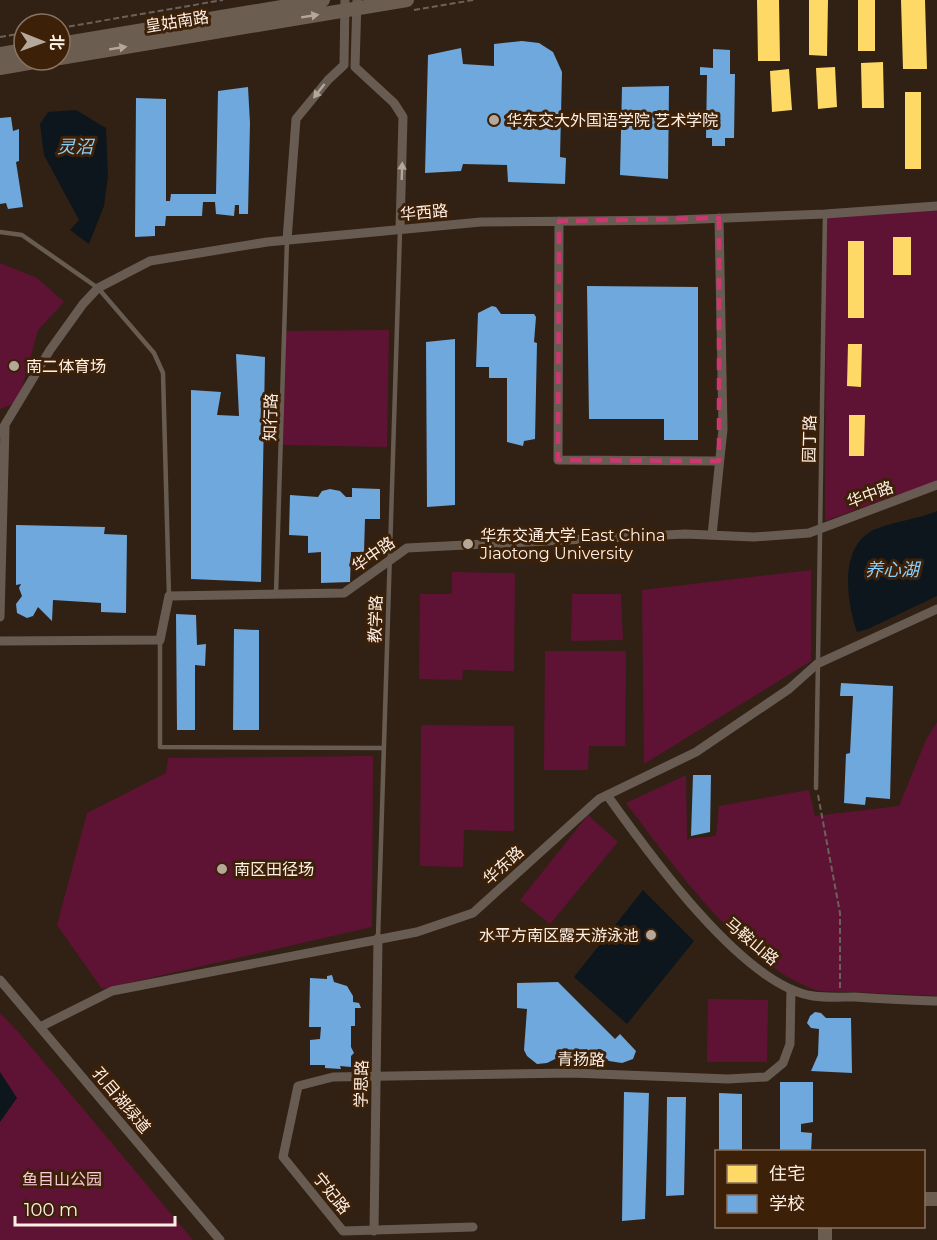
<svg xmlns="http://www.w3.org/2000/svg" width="937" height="1240" viewBox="0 0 937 1240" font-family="Montserrat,'Noto Sans SC',sans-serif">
	<rect width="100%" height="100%" fill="#302114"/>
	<path fill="#5f1334" d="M937,207v274l-112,40 1,-306z
		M0,263l37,15 27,24 -26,28 -20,72 -18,7z
		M389,330l-2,117 -104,-2 3,-114z
		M811,570v91l-167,103 -2,-174z
		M452,572l63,1 -1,98 -51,-1 -1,10 -43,-1 1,-85h32z
		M572,594h49l2,46 -52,1z
		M545,651h81l-1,95h-36l-1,24h-44z
		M937,722v274c-29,-2 -58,-3 -87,-4 -12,-1 -27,1 -37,-3 -70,-25 -143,-128 -187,-186l60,-28 1,64 29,-3 3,-30 90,-16 6,26 84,-10 27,-66z
		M421,725l93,1v105l-50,-1 -1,37 -43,-1z
		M373,756l-1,171 -270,62 -45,-64 30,-112 79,-40 2,-15z
		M588,815l30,27 -68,82 -30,-24z
		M708,999l60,1 -1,62h-60z
		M0,1013l21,22 172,205h-193z"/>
	<path fill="#0c161c" d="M76,110l30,18 2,48 -4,30 -15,38 -19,-14 9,-10 -35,-65 -4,-31 8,-12z
		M937,511v85l-69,33 -11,3c-10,-29 -18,-81 13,-100 15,-9 49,-13 67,-21z
		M643,890l51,51 -67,83 -53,-47z
		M0,1072l17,26 -17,24z"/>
	<path fill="#ffd966" d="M757,0h22l1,61h-22z
		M809,0h19l-1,56 -18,-1z
		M858,0h17v51h-17z
		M901,0h24l2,69h-24z
		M883,62l1,46h-22l-1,-45z
		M835,67l2,40 -19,2 -2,-41z
		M789,69l3,41 -20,2 -2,-41z
		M905,92h16v77h-16z
		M893,237h18v38h-18z
		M848,241h16v77h-16z
		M848,344h14l-1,43 -14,-1z
		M849,415h16l-1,41h-15z"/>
	<path fill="#6fa8dc" d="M522,41l17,2 14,9 9,20 -2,85 6,1 -1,26 -57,-2 -1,-17 -44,-1 -2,7 -36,2 3,-118 33,-7 2,16 31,2v-22z
		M713,49l17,1v24h5l-1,64h-9v8h-13v-8h-6l1,-63h-7v-8l13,1z
		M669,86l-1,93 -48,-4 2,-88z
		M248,87l2,36 -2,91h-9v-9h-4l-1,11 -18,-2 -1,-12h-12l-1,14h-36l-1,10h-10v10l-20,1 1,-139 30,1v102h4l1,-7h45l2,-103z
		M11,117l2,14 6,-2v32l-3,1 7,45 -15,2 -2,-6 -6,1v-86z
		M587,286l111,1v153h-34v-21h-75z
		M492,306l4,1 5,7h33l2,3 -2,25 3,1 -2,96 -11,2 -1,5 -16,-4v-64h-18v-11h-13l2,-54z
		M455,339v166l-28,2 -1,-165z
		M236,354l29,3 -4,225 -70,-3v-189l30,2 -4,23 22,1z
		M352,488l28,1v30h-15l-1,33h-13l-1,30 -29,1v-31l-13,1v-17l-19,-1 1,-40 28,2 4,-6 8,-2 10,2 6,6h6z
		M16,525l89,2 -1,7 23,1 -1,78 -25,-1v-9l-48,-3 -1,21 -14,-14 -5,9 -6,2 -10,-5 -1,-9 6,-8 -3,-8 2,-4 -5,1z
		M176,614l20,1 1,30 9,-1 -1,22 -10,-1v65h-18z
		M234,629l25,1v100h-26z
		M841,683l52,3 -3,113 -24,-2 -1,8 -21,-2 2,-49 4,-1 3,-57h-13z
		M693,775h18l-1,57 -19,4z
		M332,975l2,7 13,4 6,10v6l6,1 2,5h-6v18h-4v21l3,6 -3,3v11l-11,-1 1,3 -16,-1v-3h-15v-25l10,-1 1,-12h-12l1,-49 17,1v-3z
		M558,982l57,57 5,-5 16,17 -3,8 -11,4 -13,-2 -5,-4 -49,2 -8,4 -10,1 -10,-8 -3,-6 3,-41 -10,-1v-25z
		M815,1012l6,1 5,5h25l1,55 -41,-2 7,-16 1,-26 -8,-1 -4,-5 3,-7z
		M780,1082h33v40l-12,2v8l11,1 -1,19h-31z
		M624,1092l25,1 -4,126 -23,2z
		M719,1093l23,1v58h-23z
		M667,1097h19l-2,98 -18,1z"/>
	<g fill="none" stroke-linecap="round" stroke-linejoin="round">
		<path stroke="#6c6159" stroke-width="2" stroke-dasharray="6 3" stroke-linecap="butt" d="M414,10l60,-10
			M60,28l163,-28
			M0,37l24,-4
			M818,795l22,118v75"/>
		<path stroke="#685c52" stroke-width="4.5" d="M0,232l22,3 76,53 56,65 9,20 6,223
			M276,594l11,-354
			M160,641v106l224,1
			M816,788l9,-574
			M378,938l22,-708"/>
		<path stroke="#685c52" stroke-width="9" d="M357,0l-2,67 39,36 9,14 -3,112
			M559,221l-1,239 161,1
			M287,240l9,-121 32,-39 16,-15 1,-65
			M0,433l50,-83 33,-46 15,-16 52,-27 117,-19 214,-20 196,-2 148,-6 112,-8
			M712,535l11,-106 -4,-211
			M0,617l5,-190
			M0,641l160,-1 9,-44 175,-3 63,-45 278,-14 69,3 55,-4 128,-48
			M607,795c40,56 136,191 206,201 14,2 28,1 42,1 27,2 55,3 82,4
			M0,980l220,260
			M40,1027l72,-36 305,-59 56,-19 126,-114 97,-47 93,-63 28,-25 120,-55
			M473,1227l-130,4 -60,-74 15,-71 35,-9 239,-4 156,6 38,-2 17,-14 7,-19 1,-55
			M374,1231l4,-293"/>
		<path stroke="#6c5d51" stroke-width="14" d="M60,44l263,-44
			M0,54l24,-4
			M60,58l347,-58
			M0,68l46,-8
			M924,1199h13
			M825,1240v-14"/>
	</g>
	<defs><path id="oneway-solid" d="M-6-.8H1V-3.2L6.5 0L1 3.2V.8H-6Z" transform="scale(1.5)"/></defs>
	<g fill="#b5a69a">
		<use href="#oneway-solid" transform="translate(310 16) rotate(-9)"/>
		<use href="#oneway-solid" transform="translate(118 48) rotate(-9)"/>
	</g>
	<g fill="#b3a69b">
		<use href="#oneway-solid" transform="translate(319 91) rotate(128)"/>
		<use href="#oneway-solid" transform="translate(402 171) rotate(-88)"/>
	</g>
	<path fill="none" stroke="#cb3870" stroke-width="4.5" stroke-dasharray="12 8" stroke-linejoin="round" d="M719,218v243l-161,-1 1,-239z"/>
	<g fill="#b6a79b" stroke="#3c2008" stroke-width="2">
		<circle cx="494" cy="120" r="6"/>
		<circle cx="14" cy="366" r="6"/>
		<circle cx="468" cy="544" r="6"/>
		<circle cx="222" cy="869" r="6"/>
		<circle cx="651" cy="935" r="6"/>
	</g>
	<g text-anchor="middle" stroke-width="6" stroke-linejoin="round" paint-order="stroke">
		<g font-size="16" fill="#feefe4" stroke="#3c2008">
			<text transform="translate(177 21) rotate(-9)" y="6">皇姑南路</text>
			<text transform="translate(424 212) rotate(-5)" y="6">华西路</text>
			<text transform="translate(270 417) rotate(-88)" y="6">知行路</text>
			<text transform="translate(809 439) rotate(-89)" y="6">园丁路</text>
			<text transform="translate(870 494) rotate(-20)" y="6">华中路</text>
			<text transform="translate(373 554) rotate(-35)" y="6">华中路</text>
			<text transform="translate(375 619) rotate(-88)" y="6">教学路</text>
			<text transform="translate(503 865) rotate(-42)" y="6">华东路</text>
			<text transform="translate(752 941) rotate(40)" y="6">马鞍山路</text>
			<text transform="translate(581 1059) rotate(1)" y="6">青扬路</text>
			<text transform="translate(361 1084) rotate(-89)" y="6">学思路</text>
			<text transform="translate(122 1100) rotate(50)" y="6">孔目湖绿道</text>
			<text transform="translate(332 1193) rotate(51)" y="6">宁妃路</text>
		</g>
		<g font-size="16" fill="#feefe4" stroke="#3c2008" text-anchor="start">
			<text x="506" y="126">华东交大外国语学院 艺术学院</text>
			<text x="26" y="372">南二体育场</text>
			<text x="480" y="541">华东交通大学 East China<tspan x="480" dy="18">Jiaotong University</tspan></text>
			<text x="234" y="875">南区田径场</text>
			<text x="639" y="941" text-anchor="end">水平方南区露天游泳池</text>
		</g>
		<g font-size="16" fill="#fcc7d8" stroke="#3c2008">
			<text x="62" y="1185">鱼目山公园</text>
		</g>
		<g font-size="18" font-style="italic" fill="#8bd1fe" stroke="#3c2008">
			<text x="75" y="153">灵沼</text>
			<text x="892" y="576">养心湖</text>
		</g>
	</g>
	<rect x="715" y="1150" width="210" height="78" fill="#3c2008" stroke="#8a7360" stroke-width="1.5"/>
	<rect x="727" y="1165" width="30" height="18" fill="#ffd966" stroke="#8a7360" stroke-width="1.5"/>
	<text x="769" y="1180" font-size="18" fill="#feefe4">住宅</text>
	<rect x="727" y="1195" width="30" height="18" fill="#6fa8dc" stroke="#8a7360" stroke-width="1.5"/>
	<text x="769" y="1210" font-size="18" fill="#feefe4">学校</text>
	<g transform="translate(42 42) rotate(91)"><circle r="28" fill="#3c2008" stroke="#8a7360" stroke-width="1.5"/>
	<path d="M0-4.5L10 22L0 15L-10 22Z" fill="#b6a79b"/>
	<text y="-9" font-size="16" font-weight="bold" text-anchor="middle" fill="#feefe4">北</text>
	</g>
	<path d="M15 1216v9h160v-9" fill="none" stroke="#feefe4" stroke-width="3"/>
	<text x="24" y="1216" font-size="18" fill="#feefe4" stroke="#3c2008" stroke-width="4.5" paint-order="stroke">100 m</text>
</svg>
